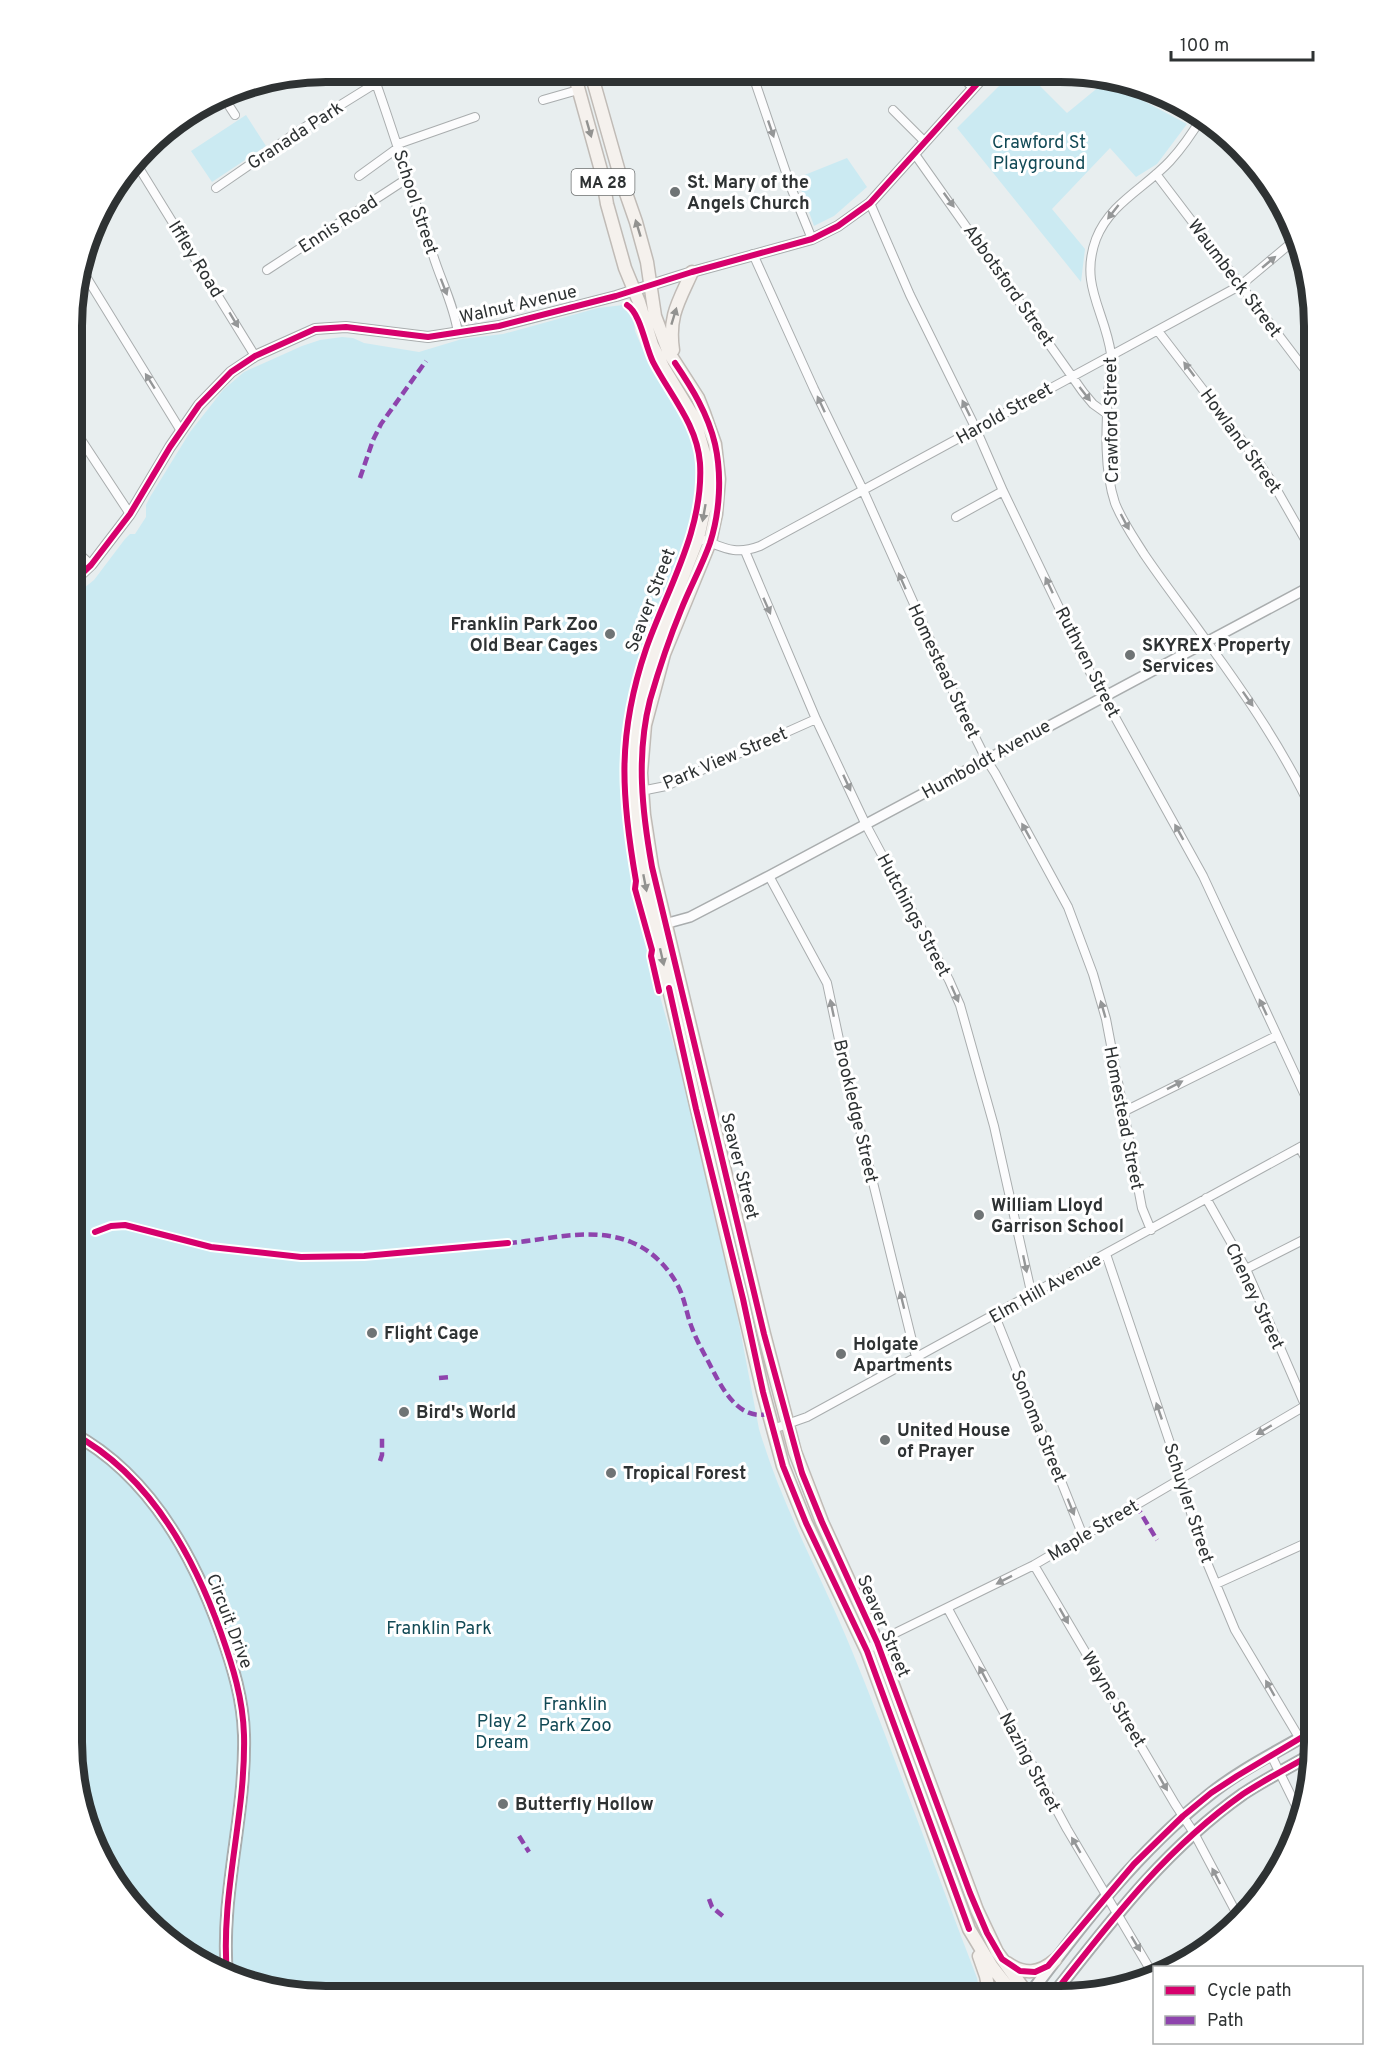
<svg xmlns="http://www.w3.org/2000/svg" width="1387" height="2068" viewBox="0 0 1387 2068" font-family="Overpass,sans-serif">
	<rect width="100%" height="100%" fill="#e8eeef"/>
	<path fill="#cbeaf2" d="M1011,74h17l39,39 39,-32 81,43 -30,40 -21,13 -26,-29 -58,61 33,40 -4,33 -124,-154z
		M246,115l20,31 -54,36 -21,-31z
		M847,158l20,29 -33,29 -20,10 -17,-48z
		M623,305l10,5 2,21 8,19 11,22 33,51 9,28 2,44 -6,38 -50,128 -18,71 -2,37 5,75 12,78 35,124 10,22 32,135 43,226c23,78 63,148 93,222 44,108 83,218 125,327l3,18 -686,-2 -64,-17 -58,-33 -47,-47 -33,-58 -20,-98 2,-1145 20,-16 31,-41 5,-5h5l11,-17v-12l4,-8 40,-65 33,-42 21,-18 58,-26 18,-6 22,-3 11,1 11,5 55,9 43,-13 41,-5 95,-26z"/>
	<g fill="none" stroke-linecap="round" stroke-linejoin="round">
		<defs>
			<path id="minor" d="M372,72c22,60 40,122 61,183 8,26 21,50 25,78
				M752,73l40,117 20,49
				M959,74l14,14
				M224,98l11,17
				M543,100l35,-10
				M893,110l31,31
				M1202,117c-9,15 -20,31 -32,44 -25,27 -60,42 -74,78 -17,46 9,72 15,115 1,13 -2,28 -3,41 -2,34 -4,75 7,108 7,18 19,35 29,51 21,31 43,59 64,89 40,55 78,111 107,174
				M398,144l77,-27
				M914,153l169,239 10,12 14,10
				M136,163l119,193
				M1156,174l159,209
				M359,176l40,-29
				M216,188l81,-56 79,-49
				M870,203l40,92 66,134 27,62 87,181 113,204 112,241
				M753,254l61,135 49,101 98,219 25,50 9,14 73,134 25,67 13,45 36,189 9,22
				M82,270l99,161
				M267,270l141,-92
				M1158,331l99,129 17,25 41,72
				M74,429l56,85
				M956,517l47,-26
				M698,538c25,9 36,18 62,8l481,-261 56,-47
				M74,549l17,16
				M745,551l71,168 50,106 83,155 11,25 34,121 38,170
				M641,791l25,-5 150,-67
				M769,876l58,107 20,94 69,280
				M1123,1112l153,-76
				M1300,1148l15,29
				M1206,1198l40,71 69,159
				M1106,1254l66,195 31,104 32,77 65,109
				M1246,1269l69,-35
				M995,1316l88,220
				M773,1429l34,-12 508,-278
				M1034,1565l141,239 19,29 45,85
				M1216,1584l99,-45
				M948,1609l119,220 87,147
				M867,1651l10,-9 157,-77 281,-165
				M1271,1755l31,63"/>
			<path id="tertiary" d="M74,581l17,-16 39,-51 40,-67 29,-42 32,-33 24,-16 60,-27 31,-2 82,10 71,-11 117,-30 76,-24 120,-33 26,-13 32,-23 116,-129
				M661,925l29,-8 79,-41 546,-292"/>
			<path id="secondary" d="M72,1433c77,41 121,121 149,200 12,34 22,66 23,102 2,81 -24,159 -17,240
				M1029,1995c54,-72 109,-144 180,-200 32,-26 70,-44 105,-65
				M1052,1996c59,-75 112,-146 191,-202 23,-15 48,-28 71,-41"/>
			<path id="primary" d="M574,73l28,101 5,30 18,64 14,34 13,43 11,22 31,51 13,46v33l-9,41 -46,116 -13,47 -6,35 -3,34 3,39 13,82 117,501 20,74 23,57 61,128 102,278 23,38 23,29
				M591,73l30,106 15,43 11,40 8,54 14,37 29,45 6,15 11,31 4,35 -3,35 -6,28 -46,112 -19,71 -4,48 3,42 8,52 112,467 31,118 27,70 55,120 100,268 20,42 32,44
				M673,350c-5,-34 6,-49 19,-78
				M979,1956l7,20 4,20
				M1007,1963c17,12 32,11 48,-3"/>
		</defs>
		<use href="#minor" stroke="#a9adae" stroke-width="10"/>
		<use href="#tertiary" stroke="#a9adae" stroke-width="12"/>
		<use href="#secondary" stroke="#a9adae" stroke-width="14"/>
		<use href="#primary" stroke="#c0bbb6" stroke-width="15"/>
		<use href="#minor" stroke="#fcfcfd" stroke-width="8"/>
		<use href="#tertiary" stroke="#fcfcfd" stroke-width="9"/>
		<use href="#secondary" stroke="#f8f6f5" stroke-width="10"/>
		<use href="#primary" stroke="#f5f1ed" stroke-width="12"/>
		<path stroke="#8e44ad" stroke-width="4.5" stroke-dasharray="9 4.5" stroke-linecap="butt" d="M360,478l13,-38 8,-16 45,-63
			M508,1243c41,-3 83,-17 123,-1 20,8 36,24 46,42 8,14 9,29 15,44 4,11 10,22 16,33 12,23 28,60 60,53
			M439,1378l12,-1
			M380,1461l2,-6v-17
			M1136,1505l21,35
			M519,1836l10,16
			M709,1899l3,8 12,10"/>
		<defs>
			<path id="cycleway" d="M627,305c14,9 18,41 26,57 17,33 44,62 47,101 4,67 -33,126 -54,186 -29,85 -25,146 -10,232l-1,8 17,61 -1,6 8,35
				M675,363c17,25 33,51 40,81 7,31 5,68 -5,99 -8,23 -20,44 -29,67 -12,29 -22,59 -31,90 -14,55 -8,111 2,167l112,467 38,139 20,49 55,120 93,251 17,40 15,26 18,12 15,1 13,-6 86,-102 49,-48 28,-23 26,-17 77,-46
				M74,581l17,-16 39,-51 40,-67 29,-42 32,-33 24,-16 60,-27 31,-2 82,10 71,-11 117,-30 76,-24 120,-33 26,-13 32,-23 116,-129
				M669,988l27,121 47,190 20,93 20,74 23,57 61,128 102,278
				M95,1232l16,-6 14,-1 86,22 90,10 63,-1 144,-13
				M72,1433c77,41 121,121 149,200 12,34 22,66 23,102 2,81 -24,159 -17,240
				M1052,1996c59,-75 112,-146 191,-202 23,-15 48,-28 71,-41"/>
		</defs>
		<use href="#cycleway" stroke="#fff" stroke-width="10"/>
		<use href="#cycleway" stroke="#d6006c" stroke-width="6"/>
	</g>
	<defs><path id="oneway-solid" d="M-6-.8H1V-3.2L6.5 0L1 3.2V.8H-6Z" transform="scale(1.5)"/></defs>
	<g fill="#929290">
		<use href="#oneway-solid" transform="translate(589 129) rotate(74)"/>
		<use href="#oneway-solid" transform="translate(638 228) rotate(-107)"/>
		<use href="#oneway-solid" transform="translate(674 316) rotate(-73)"/>
		<use href="#oneway-solid" transform="translate(704 513) rotate(100)"/>
		<use href="#oneway-solid" transform="translate(645 883) rotate(79)"/>
		<use href="#oneway-solid" transform="translate(662 957) rotate(77)"/>
	</g>
	<g fill="#959798">
		<use href="#oneway-solid" transform="translate(771 129) rotate(71)"/>
		<use href="#oneway-solid" transform="translate(949 200) rotate(54)"/>
		<use href="#oneway-solid" transform="translate(1113 212) rotate(128)"/>
		<use href="#oneway-solid" transform="translate(1269 262) rotate(-40)"/>
		<use href="#oneway-solid" transform="translate(444 287) rotate(69)"/>
		<use href="#oneway-solid" transform="translate(234 320) rotate(59)"/>
		<use href="#oneway-solid" transform="translate(1189 369) rotate(-127)"/>
		<use href="#oneway-solid" transform="translate(150 381) rotate(-122)"/>
		<use href="#oneway-solid" transform="translate(1085 394) rotate(52)"/>
		<use href="#oneway-solid" transform="translate(821 404) rotate(-115)"/>
		<use href="#oneway-solid" transform="translate(966 408) rotate(-116)"/>
		<use href="#oneway-solid" transform="translate(1125 522) rotate(62)"/>
		<use href="#oneway-solid" transform="translate(902 581) rotate(-114)"/>
		<use href="#oneway-solid" transform="translate(1049 585) rotate(-115)"/>
		<use href="#oneway-solid" transform="translate(767 606) rotate(66)"/>
		<use href="#oneway-solid" transform="translate(1248 699) rotate(55)"/>
		<use href="#oneway-solid" transform="translate(847 783) rotate(65)"/>
		<use href="#oneway-solid" transform="translate(1026 831) rotate(-119)"/>
		<use href="#oneway-solid" transform="translate(1179 832) rotate(-119)"/>
		<use href="#oneway-solid" transform="translate(955 994) rotate(66)"/>
		<use href="#oneway-solid" transform="translate(1263 1007) rotate(-115)"/>
		<use href="#oneway-solid" transform="translate(832 1008) rotate(-102)"/>
		<use href="#oneway-solid" transform="translate(1103 1009) rotate(-106)"/>
		<use href="#oneway-solid" transform="translate(1175 1085) rotate(-27)"/>
		<use href="#oneway-solid" transform="translate(1025 1264) rotate(78)"/>
		<use href="#oneway-solid" transform="translate(902 1300) rotate(-104)"/>
		<use href="#oneway-solid" transform="translate(1159 1411) rotate(-109)"/>
		<use href="#oneway-solid" transform="translate(1264 1430) rotate(149)"/>
		<use href="#oneway-solid" transform="translate(1071 1507) rotate(68)"/>
		<use href="#oneway-solid" transform="translate(1004 1580) rotate(153)"/>
		<use href="#oneway-solid" transform="translate(1064 1616) rotate(60)"/>
		<use href="#oneway-solid" transform="translate(983 1674) rotate(-118)"/>
		<use href="#oneway-solid" transform="translate(1270 1688) rotate(-120)"/>
		<use href="#oneway-solid" transform="translate(1163 1783) rotate(60)"/>
		<use href="#oneway-solid" transform="translate(1076 1845) rotate(-120)"/>
		<use href="#oneway-solid" transform="translate(1216 1876) rotate(-117)"/>
		<use href="#oneway-solid" transform="translate(1136 1944) rotate(59)"/>
	</g>
	<g fill="#6f7475" stroke="#fff" stroke-width="2">
		<circle cx="675" cy="192" r="6"/>
		<circle cx="610" cy="634" r="6"/>
		<circle cx="1130" cy="655" r="6"/>
		<circle cx="979" cy="1215" r="6"/>
		<circle cx="372" cy="1333" r="6"/>
		<circle cx="841" cy="1354" r="6"/>
		<circle cx="404" cy="1412" r="6"/>
		<circle cx="885" cy="1440" r="6"/>
		<circle cx="611" cy="1473" r="6"/>
		<circle cx="503" cy="1804" r="6"/>
	</g>
	<g text-anchor="middle" stroke-width="6" stroke-linejoin="round" paint-order="stroke">
		<rect fill="#fff" stroke="#6d7070" stroke-width="1.5" x="571.5" y="169" width="63" height="26" rx="4.5"/>
		<g font-size="16" font-weight="bold" fill="#2e3233">
			<text x="603" y="188">MA 28</text>
		</g>
		<g font-size="18" fill="#2e3233" stroke="#fff">
			<text transform="translate(295 135) rotate(-33)" y="6">Granada Park</text>
			<text transform="translate(416 202) rotate(72)" y="6">School Street</text>
			<text transform="translate(338 224) rotate(-33)" y="6">Ennis Road</text>
			<text transform="translate(196 259) rotate(58)" y="6">Iffley Road</text>
			<text transform="translate(1235 278) rotate(53)" y="6">Waumbeck Street</text>
			<text transform="translate(1009 285) rotate(55)" y="6">Abbotsford Street</text>
			<text transform="translate(518 304) rotate(-13)" y="6">Walnut Avenue</text>
			<text transform="translate(1004 413) rotate(-29)" y="6">Harold Street</text>
			<text transform="translate(1111 420) rotate(-91)" y="6">Crawford Street</text>
			<text transform="translate(1241 441) rotate(54)" y="6">Howland Street</text>
			<text transform="translate(650 600) rotate(-69)" y="6">Seaver Street</text>
			<text transform="translate(1088 662) rotate(63)" y="6">Ruthven Street</text>
			<text transform="translate(944 671) rotate(65)" y="6">Homestead Street</text>
			<text transform="translate(725 758) rotate(-23)" y="6">Park View Street</text>
			<text transform="translate(986 759) rotate(-29)" y="6">Humboldt Avenue</text>
			<text transform="translate(914 915) rotate(62)" y="6">Hutchings Street</text>
			<text transform="translate(856 1111) rotate(77)" y="6">Brookledge Street</text>
			<text transform="translate(1124 1118) rotate(79)" y="6">Homestead Street</text>
			<text transform="translate(740 1166) rotate(76)" y="6">Seaver Street</text>
			<text transform="translate(1045 1288) rotate(-29)" y="6">Elm Hill Avenue</text>
			<text transform="translate(1255 1296) rotate(65)" y="6">Cheney Street</text>
			<text transform="translate(1039 1426) rotate(68)" y="6">Sonoma Street</text>
			<text transform="translate(1189 1503) rotate(72)" y="6">Schuyler Street</text>
			<text transform="translate(1093 1530) rotate(-31)" y="6">Maple Street</text>
			<text transform="translate(230 1621) rotate(69)" y="6">Circuit Drive</text>
			<text transform="translate(884 1626) rotate(67)" y="6">Seaver Street</text>
			<text transform="translate(1114 1699) rotate(59)" y="6">Wayne Street</text>
			<text transform="translate(1030 1762) rotate(62)" y="6">Nazing Street</text>
		</g>
		<g font-size="18" fill="#124a56" stroke="#fff">
			<text x="1039" y="148">Crawford St<tspan x="1039" dy="21">Playground</tspan></text>
			<text x="439" y="1634">Franklin Park</text>
			<text x="575" y="1710">Franklin<tspan x="575" dy="21">Park Zoo</tspan></text>
			<text x="502" y="1727">Play 2<tspan x="502" dy="21">Dream</tspan></text>
		</g>
		<g font-size="18" font-weight="bold" fill="#2e3233" stroke="#fff" text-anchor="start">
			<text x="687" y="188">St. Mary of the<tspan x="687" dy="21">Angels Church</tspan></text>
			<text x="598" y="630" text-anchor="end">Franklin Park Zoo<tspan x="598" dy="21">Old Bear Cages</tspan></text>
			<text x="1142" y="651">SKYREX Property<tspan x="1142" dy="21">Services</tspan></text>
			<text x="991" y="1211">William Lloyd<tspan x="991" dy="21">Garrison School</tspan></text>
			<text x="384" y="1339">Flight Cage</text>
			<text x="853" y="1350">Holgate<tspan x="853" dy="21">Apartments</tspan></text>
			<text x="416" y="1418">Bird's World</text>
			<text x="897" y="1436">United House<tspan x="897" dy="21">of Prayer</tspan></text>
			<text x="623" y="1479">Tropical Forest</text>
			<text x="515" y="1810">Butterfly Hollow</text>
		</g>
	</g>
	<path d="M0 0H1387V2068H0ZM326 82H1060A244 244 0 0 1 1304 326V1742A244 244 0 0 1 1060 1986H326A244 244 0 0 1 82 1742V326A244 244 0 0 1 326 82Z" fill="#fff" fill-rule="evenodd"/>
	<path fill="none" stroke="#2e3233" stroke-width="8" d="M326 82H1060A244 244 0 0 1 1304 326V1742A244 244 0 0 1 1060 1986H326A244 244 0 0 1 82 1742V326A244 244 0 0 1 326 82Z"/>
	<rect x="1153" y="1966" width="210" height="78" fill="#ffffff" stroke="#abadad" stroke-width="1.5"/>
	<rect x="1165" y="1986" width="30" height="9" fill="#d6006c" stroke="#abadad" stroke-width="1.5"/>
	<text x="1207" y="1996" font-size="18" fill="#2e3233">Cycle path</text>
	<rect x="1165" y="2016" width="30" height="9" fill="#8e44ad" stroke="#abadad" stroke-width="1.5"/>
	<text x="1207" y="2026" font-size="18" fill="#2e3233">Path</text>
	<path d="M1171 51v9h142v-9" fill="none" stroke="#2e3233" stroke-width="3"/>
	<text x="1180" y="51" font-size="18" fill="#2e3233" stroke="#ffffff" stroke-width="4.5" paint-order="stroke">100 m</text>
</svg>
